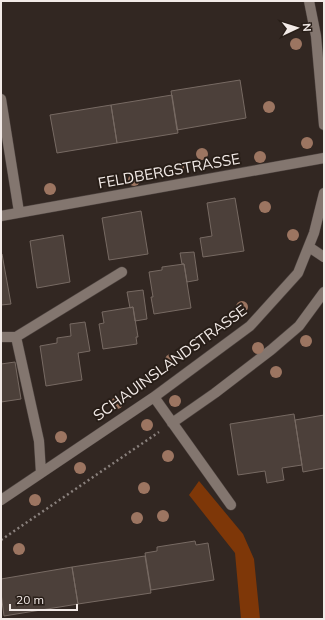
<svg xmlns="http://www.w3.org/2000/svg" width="325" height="620" viewBox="0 0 325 620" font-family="Mulish,sans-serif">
	<rect width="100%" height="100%" fill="#322722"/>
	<path fill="#7e3708" d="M199,481l44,53 11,25 6,60h-19l-6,-66 -46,-58z"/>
	<path fill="#4c403a" stroke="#776a63" d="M240,80l6,38 -69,12 -6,-39z
		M172,95l6,38 -61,10 -6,-38z
		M111,105l6,38 -60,10 -7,-38z
		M235,198l9,53 -41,6 -3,-19 12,-2 -5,-33z
		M141,211l7,43 -39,6 -7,-42z
		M63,235l7,47 -33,6 -7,-47z
		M194,252l4,28 -11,2 -3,-18h-2l-2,-11z
		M1,254h1l9,50 -10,1z
		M184,264l7,44 -37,6 -3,-17h2l-4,-25 13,-2v-3z
		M143,290l4,29 -12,2 -2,-14 -3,1 -3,-16z
		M133,307l5,30h-2l1,7 -34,5 -4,-25 5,-1 -2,-11z
		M85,322l5,29 -12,2 4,27 -36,6 -6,-40 17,-3v-5l14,-2 -1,-12z
		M15,362l6,37 -20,3v-38z
		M294,414l8,51 -20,3 2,12 -17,3 -2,-12 -27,4 -8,-51z
		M324,415v55v-2l-21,4 -8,-52z
		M195,541l1,4 12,-2 6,37 -63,10 -6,-37 12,-2v-4z
		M145,556l6,37 -73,11 -6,-37z
		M72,567l6,37 -74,12 -3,-23v-14z"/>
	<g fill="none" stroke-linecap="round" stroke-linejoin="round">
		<defs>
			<path id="minor" d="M309,1l7,35 8,89
				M1,99l18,113
				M1,216l323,-58
				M309,247l15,10
				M1,337h15l23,104 2,32
				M16,337l106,-65
				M154,397l77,108
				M172,423l43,-30 56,-43 28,-24 25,-34
				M1,500l153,-103 96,-71 48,-53 16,-40 10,-40"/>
		</defs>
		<use href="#minor" stroke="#4e4440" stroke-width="11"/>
		<path stroke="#8a817d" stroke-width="2.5" stroke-dasharray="2 3" stroke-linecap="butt" d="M1,540l158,-108"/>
		<use href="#minor" stroke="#83766f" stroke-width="10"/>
	</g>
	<g fill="#9c7561">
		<circle cx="296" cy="44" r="6"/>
		<circle cx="269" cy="107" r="6"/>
		<circle cx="307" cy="143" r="6"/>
		<circle cx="202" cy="154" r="6"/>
		<circle cx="260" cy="157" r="6"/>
		<circle cx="178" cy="168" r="6"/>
		<circle cx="134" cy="180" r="6"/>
		<circle cx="50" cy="189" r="6"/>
		<circle cx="265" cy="207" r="6"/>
		<circle cx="293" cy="235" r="6"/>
		<circle cx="242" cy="307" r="6"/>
		<circle cx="306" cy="341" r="6"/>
		<circle cx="258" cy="348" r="6"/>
		<circle cx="171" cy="360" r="6"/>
		<circle cx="276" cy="372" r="6"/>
		<circle cx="175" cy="401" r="6"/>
		<circle cx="117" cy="403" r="6"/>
		<circle cx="147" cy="425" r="6"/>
		<circle cx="61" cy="437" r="6"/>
		<circle cx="168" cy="456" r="6"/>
		<circle cx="80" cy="468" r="6"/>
		<circle cx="144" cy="488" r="6"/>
		<circle cx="35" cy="500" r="6"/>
		<circle cx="163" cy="516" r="6"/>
		<circle cx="137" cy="518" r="6"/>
		<circle cx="19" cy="549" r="6"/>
	</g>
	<g text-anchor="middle" stroke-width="4" stroke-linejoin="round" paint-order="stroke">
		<g font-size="15" fill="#f2eae7" stroke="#281e18">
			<text transform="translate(169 171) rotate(-10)" y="5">FELDBERGSTRASSE</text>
			<text transform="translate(170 363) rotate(-36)" y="5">SCHAUINSLANDSTRASSE</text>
		</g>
	</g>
	<rect width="325" height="620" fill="none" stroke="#f2eae7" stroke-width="4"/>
	<g transform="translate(297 28) rotate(86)" stroke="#281e18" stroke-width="3" paint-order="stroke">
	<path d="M0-3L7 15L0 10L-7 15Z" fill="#f2eae7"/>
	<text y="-6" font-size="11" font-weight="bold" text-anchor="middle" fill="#f2eae7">N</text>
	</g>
	<path d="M10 604v6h67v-6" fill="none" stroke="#f2eae7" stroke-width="2"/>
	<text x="16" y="604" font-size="12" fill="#f2eae7" stroke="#281e18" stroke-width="3" paint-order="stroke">20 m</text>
</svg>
